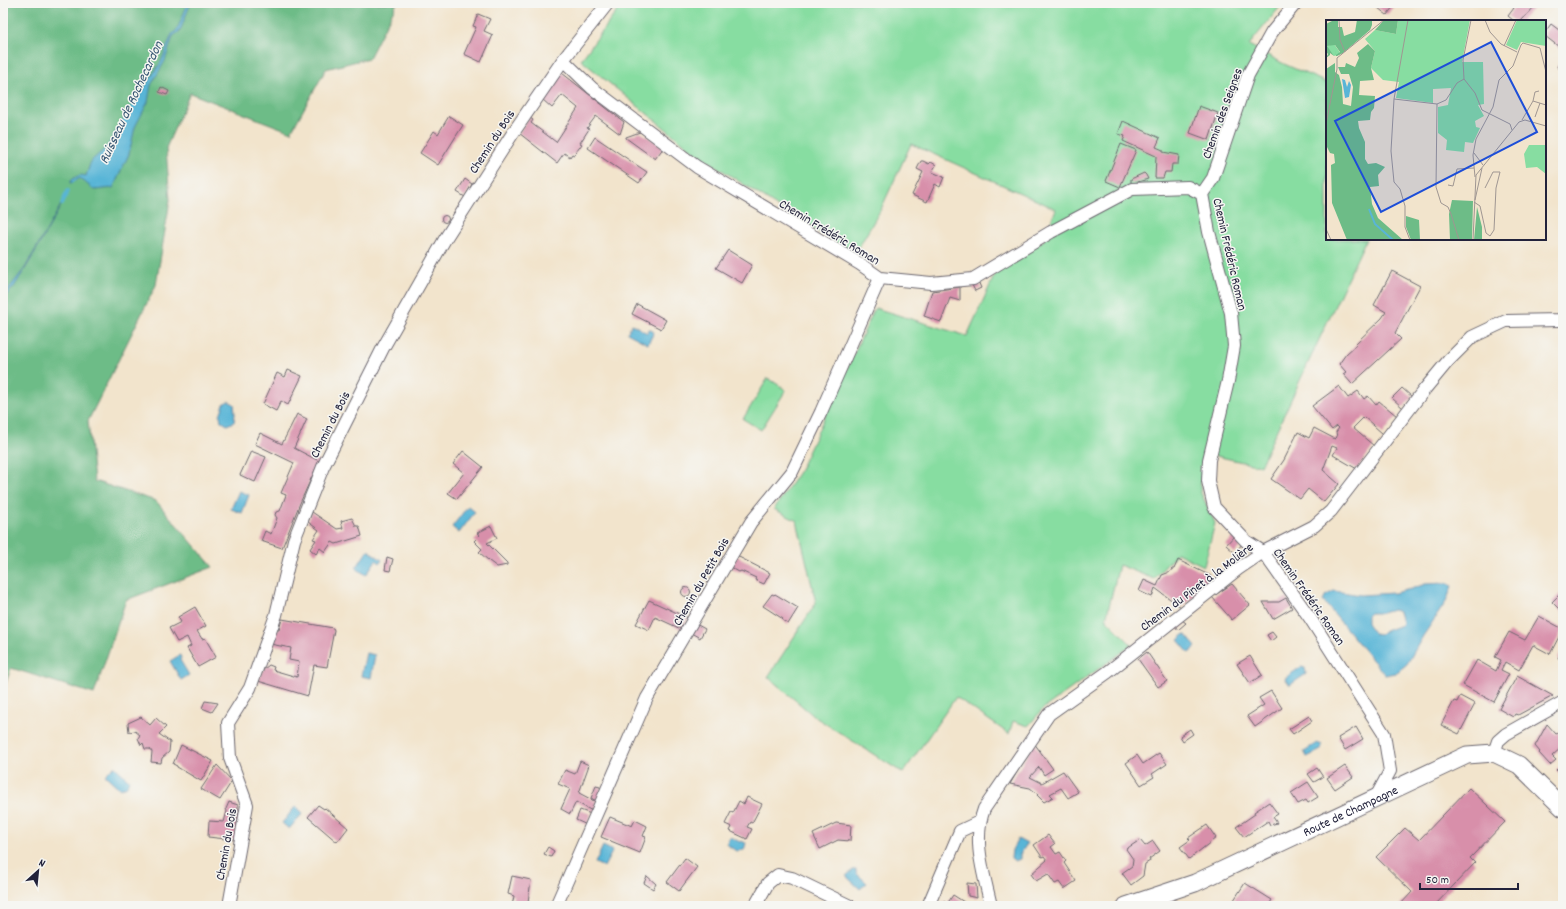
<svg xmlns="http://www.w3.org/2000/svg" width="1566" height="909" viewBox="0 0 1566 909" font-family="Dekko,sans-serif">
	<rect width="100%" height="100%" fill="#f6f6f2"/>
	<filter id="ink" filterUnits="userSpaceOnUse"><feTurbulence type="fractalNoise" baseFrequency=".025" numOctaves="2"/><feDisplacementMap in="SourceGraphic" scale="8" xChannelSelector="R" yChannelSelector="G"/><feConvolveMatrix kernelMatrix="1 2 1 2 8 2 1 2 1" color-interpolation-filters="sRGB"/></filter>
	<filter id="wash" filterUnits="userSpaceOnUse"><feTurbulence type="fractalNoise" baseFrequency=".012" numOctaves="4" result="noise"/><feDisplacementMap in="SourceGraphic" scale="16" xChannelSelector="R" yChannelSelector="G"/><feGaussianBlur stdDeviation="0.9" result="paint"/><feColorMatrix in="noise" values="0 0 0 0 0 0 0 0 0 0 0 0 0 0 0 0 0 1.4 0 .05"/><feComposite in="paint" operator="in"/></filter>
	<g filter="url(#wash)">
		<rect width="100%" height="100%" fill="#f2e4cc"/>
		<path fill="#87dda1" stroke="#54806e" d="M623,3h660l-34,42 35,19 43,19v156h39l-106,227 -57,-13 -3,38 15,32 -11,43 -27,-13 -23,26 -35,-14 -13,54 26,26 -88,63 -16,18 -15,-5 -4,13 -53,-37 -53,76 -88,-56 -47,-40 48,-74 -19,-82 -23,-12 25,-37 76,-164 92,28 29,-64 48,-32 12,-31 -145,-65 -30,65 -26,45 -74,-45 -88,-58 -112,-91z
			M768,378l18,12 -25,40 -18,-11z"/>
		<path fill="#6dbc87" stroke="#486f61" d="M3,3h394l-28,55 -43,11 -35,63 -101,-39 -24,55 4,52 -14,85 -68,136 6,60 62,20 57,66 -87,33 -32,94 -83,-26 -8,24z"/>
		<path fill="#59b5d7" stroke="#3e6c89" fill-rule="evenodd" d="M188,3h2v2l-10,26 -7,5 -8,25 -14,24 -3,17 -13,25 -6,27 -16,34 -19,2 -14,-12 -9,6v-3c5,-5 9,-7 15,-5l5,-15 16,-14 19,-32 35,-53 11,-28 5,-4z
			M64,200l-34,61 -16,26 -11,12v-3l22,-28z
			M632,324l15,9 2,-4 5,3 -6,12 -21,-11z
			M228,401l6,3 1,10 -1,8 -7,3 -6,-4 -1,-6 4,-11z
			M239,491l10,4 -7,18 -11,-4z
			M468,506l7,6 -16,21 -7,-6z
			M368,550l14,10 -2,3 -4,-3 -10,15 -10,-7z
			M1447,583l5,3 -6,16 -23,34 -16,28 -11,9 -11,2 -62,-74 2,-5 9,-5 27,4 33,-2 17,-4 14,-5zM1393,610l6,2 3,10 -1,3 -18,7 -3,3 -5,-1 -8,-11v-7l3,-3h12z
			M1185,634l11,13 -7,6 -11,-13z
			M366,653l9,2 -4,23 -10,-2z
			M180,655l1,3 -1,2 9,15 -8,5 -11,-19z
			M1301,667l4,1 1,6 -16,11 -5,-7z
			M1317,743l5,2 -1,5 -14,7 -3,-6z
			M114,766l15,14 -2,6 -7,3 -15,-14z
			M296,806l7,7 -14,16 -7,-6z
			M730,837l10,5 1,-1 5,2 -2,7 -8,1 -10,-7z
			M1018,839l9,5 -7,10v5l-5,2 -4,-3 1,-8z
			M603,846l8,4 1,2 -8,15 -9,-4z
			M853,870h3v3l11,10 -7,6 -14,-13z"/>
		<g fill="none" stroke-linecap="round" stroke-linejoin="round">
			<path stroke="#59b5d7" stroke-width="4" d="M62,204l6,-13"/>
		</g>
		<g id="blocks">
			<path fill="#d88faa" d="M1374,3h22l-9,12 -14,-11z
				M1509,3h25l2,2 -15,16h-7l-6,-5 6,-8z
				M478,14l12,5 -6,12 9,4 -12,27 -17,-8 12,-27 -3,-1z
				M1551,24l12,9v17l-18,-14v-4z
				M1563,56v15l-6,-4z
				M562,73l62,49 -4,12 -24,-18 -9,12 2,1 -9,14 2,1 -8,11 -2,-1 -2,3 -6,-4 -7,10 -38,-30 10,-16 4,3 -2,3 25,19 22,-34 -16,-13 -10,13 -10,-9z
				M161,87l8,4 -2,4 -8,-3z
				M1199,106l19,7 -9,27 -19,-7z
				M449,116l14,9 -25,40 -18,-12 14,-22 4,3z
				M1123,121l37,17 -4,9 7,3v2l16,3 -1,9h-6l-1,8h-6l-2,6h-8l1,-22 -33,-15 2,-5 -7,-2z
				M640,132l24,15 -9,12 -29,-21v-1z
				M595,137l52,35 -8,11 -51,-35z
				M1121,144l15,6 -16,37 -14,-6z
				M921,161h2l6,3 2,-2 5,3 -4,7 12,5 -4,10 -5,-3 -8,18 -15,-7 11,-23 -6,-3z
				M1144,173l2,2 2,4 -17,5v-5z
				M465,179l7,5 -7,13 -8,-5z
				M441.5 219a3.5 3.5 0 1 1 7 0a3.5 3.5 0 1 1-7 0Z
				M728,250l24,15 -10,18 -26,-15z
				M1392,271l28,15 -25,47 6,6 -49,45 -9,-10 3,-2 -7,-8 7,-10 11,-10 -1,-1 26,-25 4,-6 -12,-7z
				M978,281l3,7 -6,3 -4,-8z
				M960,287v14l-10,-3 -9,24 -17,-6 8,-25z
				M637,304l29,16 -5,9 -29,-15z
				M288,370l14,6 -14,29 -7,-4 -5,10 -13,-7 14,-31 8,4z
				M1339,386l9,12 10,-7 6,8 4,-3 8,9 3,-4 18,15 -14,18 -19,-17 -11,11 21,18 -17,23 -24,-14 4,-7 -5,-2 -9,24 16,14 -15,18 -16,-13 -8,10 -29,-20 13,-19 14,-28 11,6 5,-10 21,11 2,-2 -1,-5 3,-4 -2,-2 -5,4 -20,-24z
				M1402,388l10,9 -9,11 -11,-10z
				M297,414l10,5 -13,29 25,13 -19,42 -18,45 -21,-7 4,-10 6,3 6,-16 -2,-3 1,-3 4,-1 6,-16 -5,-2 13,-30 -39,-19 5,-11 22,11z
				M251,451l15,6 -11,25 -15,-7z
				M463,451l20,16 -26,32 -9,-6 16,-20 -11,-9z
				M312,512l25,17 6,-1 -2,-7 11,-3 4,8h3l3,10 -26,8 -4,-2 -7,10 -5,-4 -4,6 -6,-5 6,-9 -3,-1 6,-9 -11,-8z
				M491,526l6,12 -10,5 20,20v2l-10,2 -8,-6 -10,-9 3,-3 -8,-8 6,-6 -3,-2z
				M1234,536l8,8 -7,9 -9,-8z
				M737,556l33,17 -6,11 -9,-4 1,-2 -15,-7 -2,1 -9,-5z
				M387,557l6,2 -3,12 -5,-1z
				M1178,560l33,16 -10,14 -20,17 -26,-19 -3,9 -13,-6 5,-11 13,6 5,-11 8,-3 2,-3h2z
				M1232,584l18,21 -18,15 -20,-23z
				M681.5 592a4.5 4.5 0 1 1 9 0a4.5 4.5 0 1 1-9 0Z
				M1563,591v22l-11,-11z
				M772,594l2,1 1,-1 23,14 -10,16 -6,-4 1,-1 -20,-13z
				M1286,598l6,10 -19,11 -10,-17h16z
				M649,600l39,18 -7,11 -26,-12 -6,13 -13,-6z
				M195,607l11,19 -9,5 5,8 3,-1 11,19 -18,10 -11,-19 4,-2 -4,-9 -10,5 -8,-14 12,-6 -3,-5z
				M1539,616l24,13 -13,25 -17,-9 -14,25 -14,-8 -4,8 8,4 -15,28 -31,-17 14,-25 19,11 5,-11 -6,-3 14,-25 16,8z
				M282,619l51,9 1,2 -7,37 -13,-2 -6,31 -50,-15 6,-12 5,-4 5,2 -1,3 24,7 2,-15 -10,-2 2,-12 -21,-4 3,-15 6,1z
				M1182,620l4,3 -8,7 -3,-4z
				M696,624l9,5 -5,9 -9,-5z
				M1272,632l4,5 -5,4 -4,-6z
				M1563,648v13l-5,-3z
				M1147,652l20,29 -9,6 -20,-28z
				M1250,656l12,19 -12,8 -13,-19z
				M1517,676l36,20 -35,19 -3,-1 -2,3 -14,-8z
				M1271,691l11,17 -27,19 -8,-11 17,-11 -5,-7z
				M1460,696l15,8 -16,30 -18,-9 13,-24 3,1z
				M205,701l13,2 -6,9 -10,-4z
				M1309,716l3,5 -19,13 -4,-5z
				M141,717l9,8 6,-7 10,9 -7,7 11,8 -1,10 -7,6 -1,5 -10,-1 1,-10 -2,-3h-5l-2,-6 -2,2 -3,-7 2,-3 -5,-4 -6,1 -1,-9z
				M1547,724l9,10 4,-2 3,3v11l-11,10 4,4 -6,5 -11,-12 1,-1 -5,-6z
				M1356,727l7,12 -18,11 -7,-12z
				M1190,729l3,5 -10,7 -3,-5z
				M1034,743l19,26 -9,6 -5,-8 -9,10 12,6 21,-12 15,21 -10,6 -7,-10 -11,6 3,3 -9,5 -7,-7 1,-1 -8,-6 -20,-4z
				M181,745l32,16 -12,20 -24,-14v-1l-4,-2z
				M1159,753l8,11 -15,10 2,3 -13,8 -15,-22 11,-8 6,9z
				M580,761l9,4 -10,28 19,10 -4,9 -18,-10 -6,12 -9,-5 9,-20 -12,-5 7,-14 10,4z
				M1563,763v13l-7,-6z
				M217,765l15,16 -12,19 -19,-11z
				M1345,766l8,11 -18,12 -8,-11z
				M1317,768l6,9 -9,5 -6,-8z
				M1308,782l10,15 -10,6 -2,-3 -8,4 -7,-11z
				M596,786l4,1 2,5 -4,10 -7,-4z
				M1469,788l36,34 -35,36 5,5 -41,43h-35l13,-14 -36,-35 29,-29 14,12z
				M747,797l15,7 -10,19 -2,-1 -3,5 5,2 -5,10 -17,-8 2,-4 -7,-3 6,-12 2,1 6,-12 5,3z
				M229,802l9,3v11l-3,24 -27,-3 1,-16 15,1 3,-11 -1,-2z
				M1269,802l9,12 -5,3 4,6 -7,2 -2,-4 -24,16 -8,-10 19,-13 -1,-2z
				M318,805l6,4 1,-1 23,20 -11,14 -29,-25z
				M580,810l11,4 -4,11 -11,-5z
				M610,817l22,9 3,-6 12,6 -4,10 3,1 -6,16 -39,-16z
				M836,823l15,2 -1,16 -12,-1 -18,9 -7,-15z
				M1207,825l9,13 -27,21 -9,-12 10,-7 -2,-2z
				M1048,835l7,9 -4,3 5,7 4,-2 6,9 -2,2 12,18 -12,8 -5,-7 -4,2 -7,-10 -12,7 -5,-7 16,-14 -3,-4 -2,1 -8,-12z
				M1140,840l5,6 8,-5 7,10 -11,8 1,2 -5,3 -2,12 -12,9 -9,-12 10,-7 1,-7 -7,-10z
				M548,847l6,4 -3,6 -7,-3z
				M685,858l12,9 -18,24 -12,-9z
				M512,876l19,4 -3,22 5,1v3h-21l2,-10 -6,-2z
				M647,876l9,8 -3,5 -9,-6z
				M967,883l9,1 1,14 -9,-2z
				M1245,883l27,17 -4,6h-38z
				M953,895l11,7 -2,3 2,1h-23l3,-5 3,3z"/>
		</g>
	</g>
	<g filter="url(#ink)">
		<use href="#blocks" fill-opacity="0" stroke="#6b666e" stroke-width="1"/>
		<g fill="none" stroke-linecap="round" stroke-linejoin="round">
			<defs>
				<path id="street" d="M563,60l29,28 105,79 163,97 20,14 51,5 42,-4 78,-47 81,-43 56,-2 14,7 7,38 22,81 3,33 -6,35 -19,79 -1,21 6,26 32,34 17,11 47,66 74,116 6,37 -14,26
					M1202,194l11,-16 35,-103 24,-43 24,-29
					M1494,753l4,-12 8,-7 57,-32
					M229,906l18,-101 -17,-47 -2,-35 22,-35 26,-73 18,-75 29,-73 60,-119 62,-109 68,-106 50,-73 45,-57
					M556,906l91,-208 104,-176 41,-50 29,-60 59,-134
					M755,906l13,-23 10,-8 14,3 58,28
					M928,906l32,-75 19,-9
					M991,906c-7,-32 -19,-65 -7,-97l65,-95 59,-42 130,-103 25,-17 51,-26 17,-15 93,-121 24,-29 24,-24 34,-16 54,-1 3,-2"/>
				<g id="secondary">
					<path id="s1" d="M1126,906l69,-23 272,-128 27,-2 25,12 44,43"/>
				</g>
			</defs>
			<use href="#street" stroke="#6b666e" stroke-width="14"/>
			<use href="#secondary" stroke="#6b666e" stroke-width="19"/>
			<use href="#street" stroke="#fff" stroke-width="12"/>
			<use href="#secondary" stroke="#fff" stroke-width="17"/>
		</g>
	</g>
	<g text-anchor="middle" stroke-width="3" stroke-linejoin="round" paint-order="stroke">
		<g font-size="13" fill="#22223b" stroke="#f6f6f2">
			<text transform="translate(1221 113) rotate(-70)" y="5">Chemin des Seignes</text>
			<text transform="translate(491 141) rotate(-57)" y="5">Chemin du Bois</text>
			<text transform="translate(830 231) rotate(31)" y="5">Chemin Frédéric Roman</text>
			<text transform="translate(1231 254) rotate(77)" y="5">Chemin Frédéric Roman</text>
			<text transform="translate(329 424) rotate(-63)" y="5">Chemin du Bois</text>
			<text transform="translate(700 581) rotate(-60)" y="5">Chemin du Petit Bois</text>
			<text transform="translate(1196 586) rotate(-37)" y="5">Chemin du Pinet à la Molière</text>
			<text transform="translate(1310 596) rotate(55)" y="5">Chemin Frédéric Roman</text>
			<text dy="5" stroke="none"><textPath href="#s1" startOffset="244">Route de Champagne</textPath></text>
			<text transform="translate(225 844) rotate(-80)" y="5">Chemin du Bois</text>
		</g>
		<g font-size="14" font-style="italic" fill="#355572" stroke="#f6f6f2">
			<text transform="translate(130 102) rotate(-65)" y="5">Ruisseau de Rochecardon</text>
		</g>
	</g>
	<g transform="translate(1326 20)">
		<rect width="220" height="220" fill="#f2e4cc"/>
		<path d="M72,0h72l-8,42h21l1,42 -6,1 6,11 -9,5 1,6 4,1 -7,15 -8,-1 -1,10 -18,-2 1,-10 -9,-7v-26l10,-2 3,-17 -18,1v14l-37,-5 3,-16 -16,-2 -12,-12 4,-17 -10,-12 10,-9 21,4zM191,0h29v26l-25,-4 -4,8 -11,-5zM8,24l5,7 1,3 -6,2 -6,-7 -1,-3zM203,125h17v29l-9,-7 -11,1 -2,-14z" fill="#87dda1"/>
		<path d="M8,0h4v7h4l2,9 11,-4 2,-12h15v5l-2,5 -27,23 -6,3h-1l-1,-6 1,5 4,-3 -5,-7 -8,1 7,10 -4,-3v2l-4,3 2,-4 -2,-2v-28zM58,0h14l-2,14 -21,-4zM42,24l7,7 -4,17 3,12 -14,1 -1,14 16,1 -1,12 -3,4 -1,8 -12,1 1,7 6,14v17l3,5 8,-1 9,4 -7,8 1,11 -9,1 2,17 6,14 25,22h-56l-15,-37 -1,-38 4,-2 -1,-9 -4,-1 -4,-8v-76l9,-6v9l4,3 3,12 1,17 8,2 2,-19 -4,-13h-8l-3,-7h7l1,-4 9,4 4,-9 -2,-5zM126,180l21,1 -1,39h-22l-1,-26zM151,187l5,20v13h-8zM80,196l13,4 1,20h-9l-5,-13z" fill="#6dbc87"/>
		<path d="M16,59l3,1 2,7 2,-6 2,4 -2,12 -4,1z" fill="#59b5d7"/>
		<path fill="none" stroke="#59b5d7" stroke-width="2" d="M43,189l6,15 18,16"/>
		<path fill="none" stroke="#9f9692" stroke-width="1" d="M13,0l1,20 5,12M82,0l-14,79 -3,52 3,31 6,7 5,17v21l5,13M159,0l5,12 11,12 16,8M178,26l12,-26M138,59l-1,-19 8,-40M68,79l43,5 9,-4 11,-17 7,-4 11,14 7,17 28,14 2,6M207,81l2,-9 4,-1M111,84l-1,83 5,16 7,4 3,7 8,26M209,97l5,-14M196,100l11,-19 13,4M0,104l11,-55v-11l47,-38M148,133l9,12M149,157l-2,-22 3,-16 17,-32 6,-27 14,-14 8,-21 2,-2 17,5 6,24M122,165l5,1 4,-17 17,-1M149,180l7,-32M148,182l6,4 6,27 4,3 4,-6 2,-42 4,-16h-7l-8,16M0,209l5,11M147,220l3,-65 43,-53 6,-2 21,6"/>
		<path fill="#1d4ed8" fill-opacity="0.15" stroke="#1d4ed8" stroke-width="2" d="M165,22l46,90 -156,80 -46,-91z"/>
		<rect width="220" height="220" fill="none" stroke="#22223b" stroke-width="2"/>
	</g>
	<rect width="1566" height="909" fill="none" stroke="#f6f6f2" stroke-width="16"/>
	<g transform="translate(38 871) rotate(27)" stroke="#f6f6f2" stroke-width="3" paint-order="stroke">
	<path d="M0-3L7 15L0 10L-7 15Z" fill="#22223b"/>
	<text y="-6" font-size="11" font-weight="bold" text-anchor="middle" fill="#22223b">N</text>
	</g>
	<path d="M1420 883v6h98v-6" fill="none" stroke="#22223b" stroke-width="2"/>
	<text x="1426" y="883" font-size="12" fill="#22223b" stroke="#f6f6f2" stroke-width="3" paint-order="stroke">50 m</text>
</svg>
